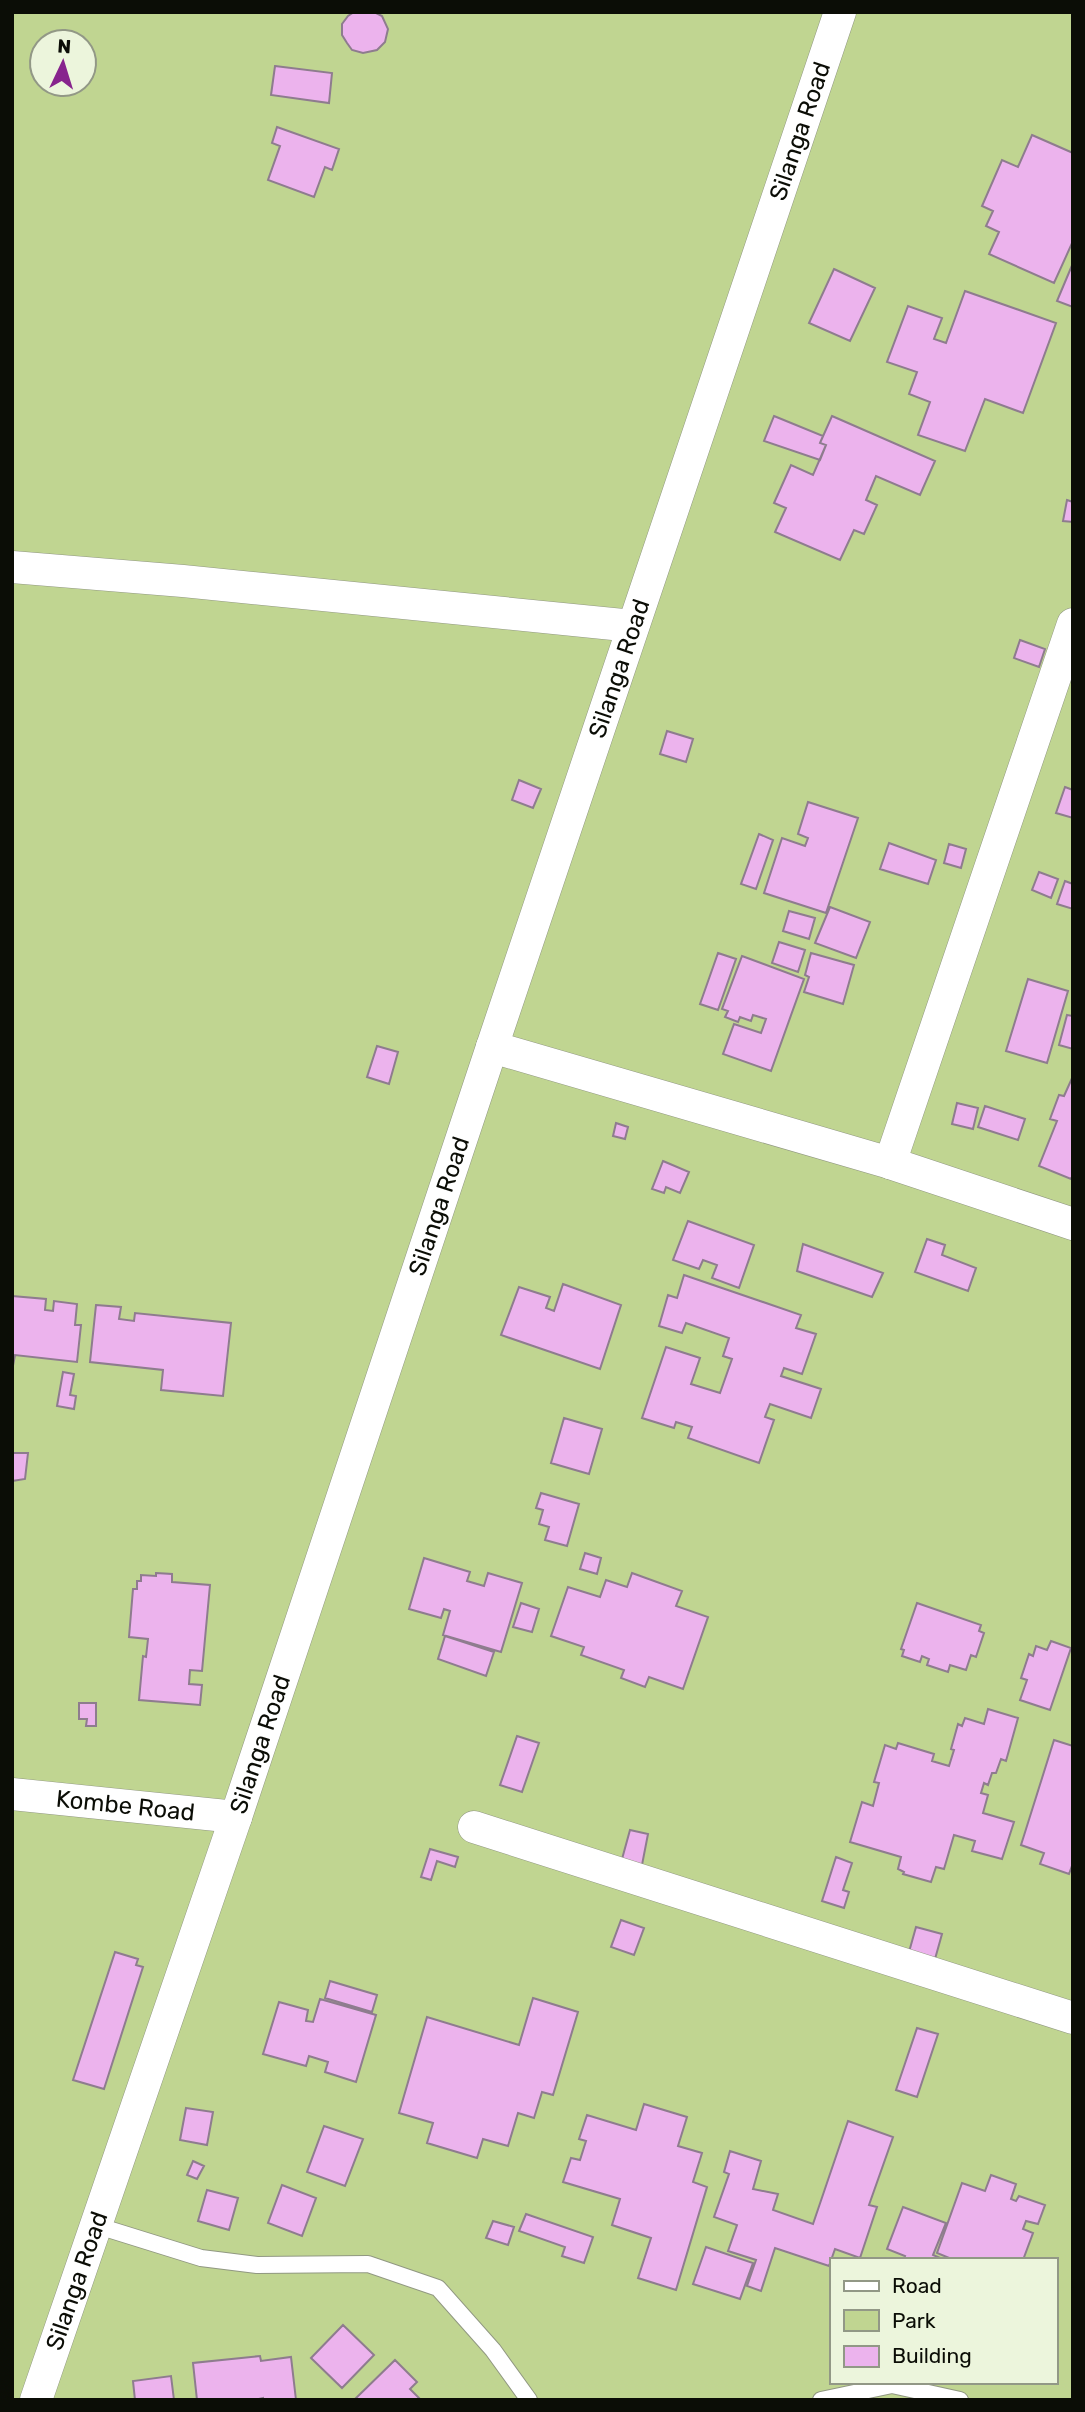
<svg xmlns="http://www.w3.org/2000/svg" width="1085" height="2412" viewBox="0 0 1085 2412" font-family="Rubik,sans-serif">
	<rect width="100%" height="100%" fill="#dfe7cf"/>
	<path fill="#c0d591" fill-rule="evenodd" d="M12,12h1061v2388h-1061zM42,42h42v42h-42zM831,2260h224v122h-224z"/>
	<path fill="#ecb3ed" stroke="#8e7c8e" stroke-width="2" d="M354,12h20l8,4 6,13 -3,13 -8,8 -14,3 -11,-3 -5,-7 -5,-8v-11l6,-8z
		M275,66l57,7 -3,30 -58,-8z
		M277,127l62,22 -7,21 -7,-3 -11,30 -46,-17 12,-34 -8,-3z
		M1032,135l41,18v88l-19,42 -65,-29 10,-22 -13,-6 7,-15 -11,-5 20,-46 16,7z
		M1073,263v44l-16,-6z
		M834,269l41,19 -25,53 -41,-18z
		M965,291l91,32 -33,90 -38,-14 -20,52 -47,-16 12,-33 -21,-8 8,-22 -30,-10 21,-56 34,12 -8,21 12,4z
		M774,416l49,20 -3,7 6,2 -6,15 -56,-19z
		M832,416l103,45 -15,34 -44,-19 -10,24 11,5 -13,29 -10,-4 -14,30 -65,-28 11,-24 -12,-5 17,-38 22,10 13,-30 -6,-2z
		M1067,500l6,2v20l-10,-1z
		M1020,640l25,9 -6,18 -25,-9z
		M667,731l26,8 -7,23 -26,-8z
		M519,780l22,9 -8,19 -21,-8z
		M1065,787l8,3v28l-17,-5z
		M808,802l50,16 -32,95 -62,-20 18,-55 23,8 3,-8 -10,-4z
		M759,834l14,6 -17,49 -15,-5z
		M889,843l47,17 -8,24 -48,-15z
		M949,844l17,5 -5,19 -17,-5z
		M1039,872l19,7 -7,19 -19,-8z
		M1065,881l8,3v25l-16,-5z
		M830,907l40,15 -14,36 -41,-15z
		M789,911l26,7 -6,21 -26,-8z
		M779,942l26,8 -7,22 -26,-9z
		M718,953l18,6 -18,51 -18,-6z
		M811,953l43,12 -11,39 -39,-12 5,-15 -4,-2z
		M742,956l62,23 -33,92 -48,-17 11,-30 27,9 5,-14 -13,-4 -2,6 -11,-4 -2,5 -13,-5 3,-6 -6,-2z
		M1028,979l40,12 -21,72 -41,-12z
		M1067,1015l6,1v33l-14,-4z
		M377,1046l21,6 -9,32 -22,-7z
		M1073,1076v99l-2,4 -32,-13 18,-45 -7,-2 9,-24 5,1z
		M957,1103l21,5 -5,21 -21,-5z
		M985,1106l40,13 -7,21 -40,-13z
		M616,1123l12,4 -3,12 -12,-3z
		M663,1161l26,11 -9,21 -14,-6 -2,6 -12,-4z
		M688,1221l66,24 -15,43 -27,-10 5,-13 -14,-5 -4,9 -26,-9z
		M927,1239l18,6 -3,10 34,13 -8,23 -53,-19z
		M803,1244l80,29 -11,24 -75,-26z
		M684,1275l117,40 -5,13 20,6 -14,40 -18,-6 -3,8 40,13 -10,29 -41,-14 -5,13 9,3 -15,43 -71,-25 4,-11 -16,-5 -2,6 -32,-10 24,-71 34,11 -9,26 29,9 12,-34 -9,-3 6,-18 -43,-15 -4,10 -23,-7 9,-31 9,3z
		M563,1284l58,21 -21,64 -99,-34 18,-48 31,10 -4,11 8,3z
		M12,1296l34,3 -1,11 8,1 1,-10 23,3 -2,21h6l-4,37 -62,-7 -3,16z
		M96,1305l25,2 -2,12 15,2 1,-8 96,10 -8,73 -62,-6 2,-20 -73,-8z
		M63,1372l11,2 -4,21 6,1 -2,13 -17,-3z
		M564,1418l38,11 -13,45 -38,-11z
		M12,1453h16l-3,26 -13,2z
		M541,1493l38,11 -12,42 -22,-6 4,-13 -10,-3 4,-14 -7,-2z
		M585,1553l16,5 -4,16 -17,-5z
		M424,1558l46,14 -3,9 17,5 4,-13 34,10 -21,69 -58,-17 7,-24 -6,-2 -3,9 -32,-9z
		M156,1573l16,1v8l38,3 -8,86 -12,-1 -1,14 13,1 -2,20 -61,-5 4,-44 3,1 2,-18 -19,-2 4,-48h4v-8h4v-6l15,1z
		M632,1573l50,18 -6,15 32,11 -25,72 -34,-12 -4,10 -24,-9 3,-8 -43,-15 3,-8 -33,-11 17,-49 32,10 6,-17 21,7z
		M521,1603l18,6 -7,23 -19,-5z
		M917,1603l64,22 -2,6 5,2 -8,24 -5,-2 -5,15 -16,-5 -2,7 -21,-7 2,-6 -7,-3 -2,6 -18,-6 2,-6 -3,-1z
		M445,1636l49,16 -8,24 -48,-17z
		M1051,1641l20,7 -21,62 -30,-10 7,-20 -6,-2 8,-24 4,2 3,-10 11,4z
		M79,1703h17v23h-10l1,-7h-8z
		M988,1709l30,9 -12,43 -5,-2 -5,14h-4l-4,12 -4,-2 -3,10 7,2 -5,18 31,9 -12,37 -30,-8 3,-10 -21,-6 -10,34 -8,-2 -5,15 -28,-8 1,-2 -6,-3 3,-12 -51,-15 12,-40 11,4 6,-23 -5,-1 11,-37 11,4 2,-6 36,11 -2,7 17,5 5,-16 -3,-1 7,-25 4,2 3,-8 19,6z
		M517,1736l22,7 -17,49 -22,-7z
		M1054,1740l19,6v117l-4,11 -29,-10 4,-11 -23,-8z
		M630,1830l18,4 -6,31 -20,-6z
		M430,1849l28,8 -3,10 -18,-6 -6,19 -10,-3z
		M836,1857l16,6 -9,27 6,2 -5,16 -22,-7z
		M621,1920l23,8 -10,27 -23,-8z
		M916,1927l26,7 -7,25 -26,-7z
		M115,1952l23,7 -2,6 7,2 -39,122 -31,-9z
		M330,1981l47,14 -5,17 -47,-14z
		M533,1998l45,14 -25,83 -11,-3 -8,26 -16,-5 -10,33 -25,-7 -6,19 -50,-15 6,-20 -34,-10 28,-96 92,28z
		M320,1999l56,16 -20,67 -31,-10 3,-10 -19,-6 -3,10 -43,-12 16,-52 29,8 -2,11 7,1z
		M917,2028l21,6 -21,63 -21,-7z
		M644,2104l43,13 -9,29 24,7 -9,29 14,5 -31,103 -38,-12 13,-40 -39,-13 8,-26 -57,-17 8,-24 9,2 6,-19 -7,-2 8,-24 49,15z
		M186,2108l27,4 -6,33 -27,-5z
		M848,2121l45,16 -24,68 8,2 -17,51 -25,-9 -6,17 -54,-18 -14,43 -14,-5 9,-26 -28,-9 9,-26 -23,-8 15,-43 -5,-2 6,-21 31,10 -8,28 25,5 -5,16 40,14z
		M324,2126l39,13 -18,47 -38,-14z
		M193,2161l11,5 -7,13 -10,-4z
		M991,2175l25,9 -5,15 5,2 3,-5 26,9 -7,19 -12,-3 -3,8 10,4 -10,27h-69l-17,-7 25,-70 23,8z
		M282,2185l34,13 -14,38 -34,-13z
		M207,2190l31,8 -9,32 -31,-9z
		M903,2207l43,16 -13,32 12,5h-42l2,-4 -18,-7z
		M526,2214l67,23 -9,26 -22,-7 3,-9 -46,-16z
		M493,2221l21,6 -6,18 -22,-7z
		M706,2247l47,16 -13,36 -47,-15z
		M343,2325l31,30 -32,33 -31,-30z
		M260,2356l1,5 30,-4 5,43h-33v-2l-9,2h-57l-4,-37z
		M395,2360l22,22 -7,7 11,11h-67z
		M171,2376l3,24h-39l-2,-19z"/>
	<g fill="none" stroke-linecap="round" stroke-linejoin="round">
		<defs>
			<path id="service" d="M95,2225l106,33 56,7 111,-1 70,24 55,62 36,50
				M821,2400l71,-15 68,15"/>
			<g id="minor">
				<path d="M12,567l171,14 450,45"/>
				<path d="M492,1047l398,116 183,61"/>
				<path d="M890,1163l183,-539"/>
				<path id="s1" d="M12,1794l224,23"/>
				<path d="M474,1827l599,191"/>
				<path id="s2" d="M36,2400l200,-583 256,-770 348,-1035"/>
			</g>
		</defs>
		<use href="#service" stroke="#919882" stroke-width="18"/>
		<use href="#minor" stroke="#919882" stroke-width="33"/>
		<use href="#service" stroke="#fff" stroke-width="16"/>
		<use href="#minor" stroke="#fff" stroke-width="32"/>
	</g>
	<g text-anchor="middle" stroke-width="6" stroke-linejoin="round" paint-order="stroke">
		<g font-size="24" fill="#0b0d06" stroke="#ecf5dc">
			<text dy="8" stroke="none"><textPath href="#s2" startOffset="2394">Silanga Road</textPath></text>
			<text dy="8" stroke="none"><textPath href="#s2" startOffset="1827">Silanga Road</textPath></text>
			<text dy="8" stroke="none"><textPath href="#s2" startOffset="1260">Silanga Road</textPath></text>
			<text dy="8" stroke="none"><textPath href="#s2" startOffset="693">Silanga Road</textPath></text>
			<text dy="8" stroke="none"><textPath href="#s1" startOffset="114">Kombe Road</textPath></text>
			<text dy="8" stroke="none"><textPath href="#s2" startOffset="126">Silanga Road</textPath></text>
		</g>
	</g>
	<rect width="1085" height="2412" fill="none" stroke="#0b0d06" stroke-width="28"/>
	<rect x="830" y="2258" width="228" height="126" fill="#ecf5dc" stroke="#929886" stroke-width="2"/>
	<rect x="844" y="2281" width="35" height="10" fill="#ffffff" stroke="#929886" stroke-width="2"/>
	<text x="892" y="2293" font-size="21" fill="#0b0d06">Road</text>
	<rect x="844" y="2310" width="35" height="21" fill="#c0d591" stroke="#929886" stroke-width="2"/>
	<text x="892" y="2328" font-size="21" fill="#0b0d06">Park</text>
	<rect x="844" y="2346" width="35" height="21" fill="#ecb3ed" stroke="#929886" stroke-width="2"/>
	<text x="892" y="2363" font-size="21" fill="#0b0d06">Building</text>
	<g transform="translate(63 63) rotate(4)"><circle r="33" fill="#ecf5dc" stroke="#929886" stroke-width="2"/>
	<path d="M0-5L12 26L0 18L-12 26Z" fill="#87248d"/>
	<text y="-10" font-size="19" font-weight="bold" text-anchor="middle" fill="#0b0d06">N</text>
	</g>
</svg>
